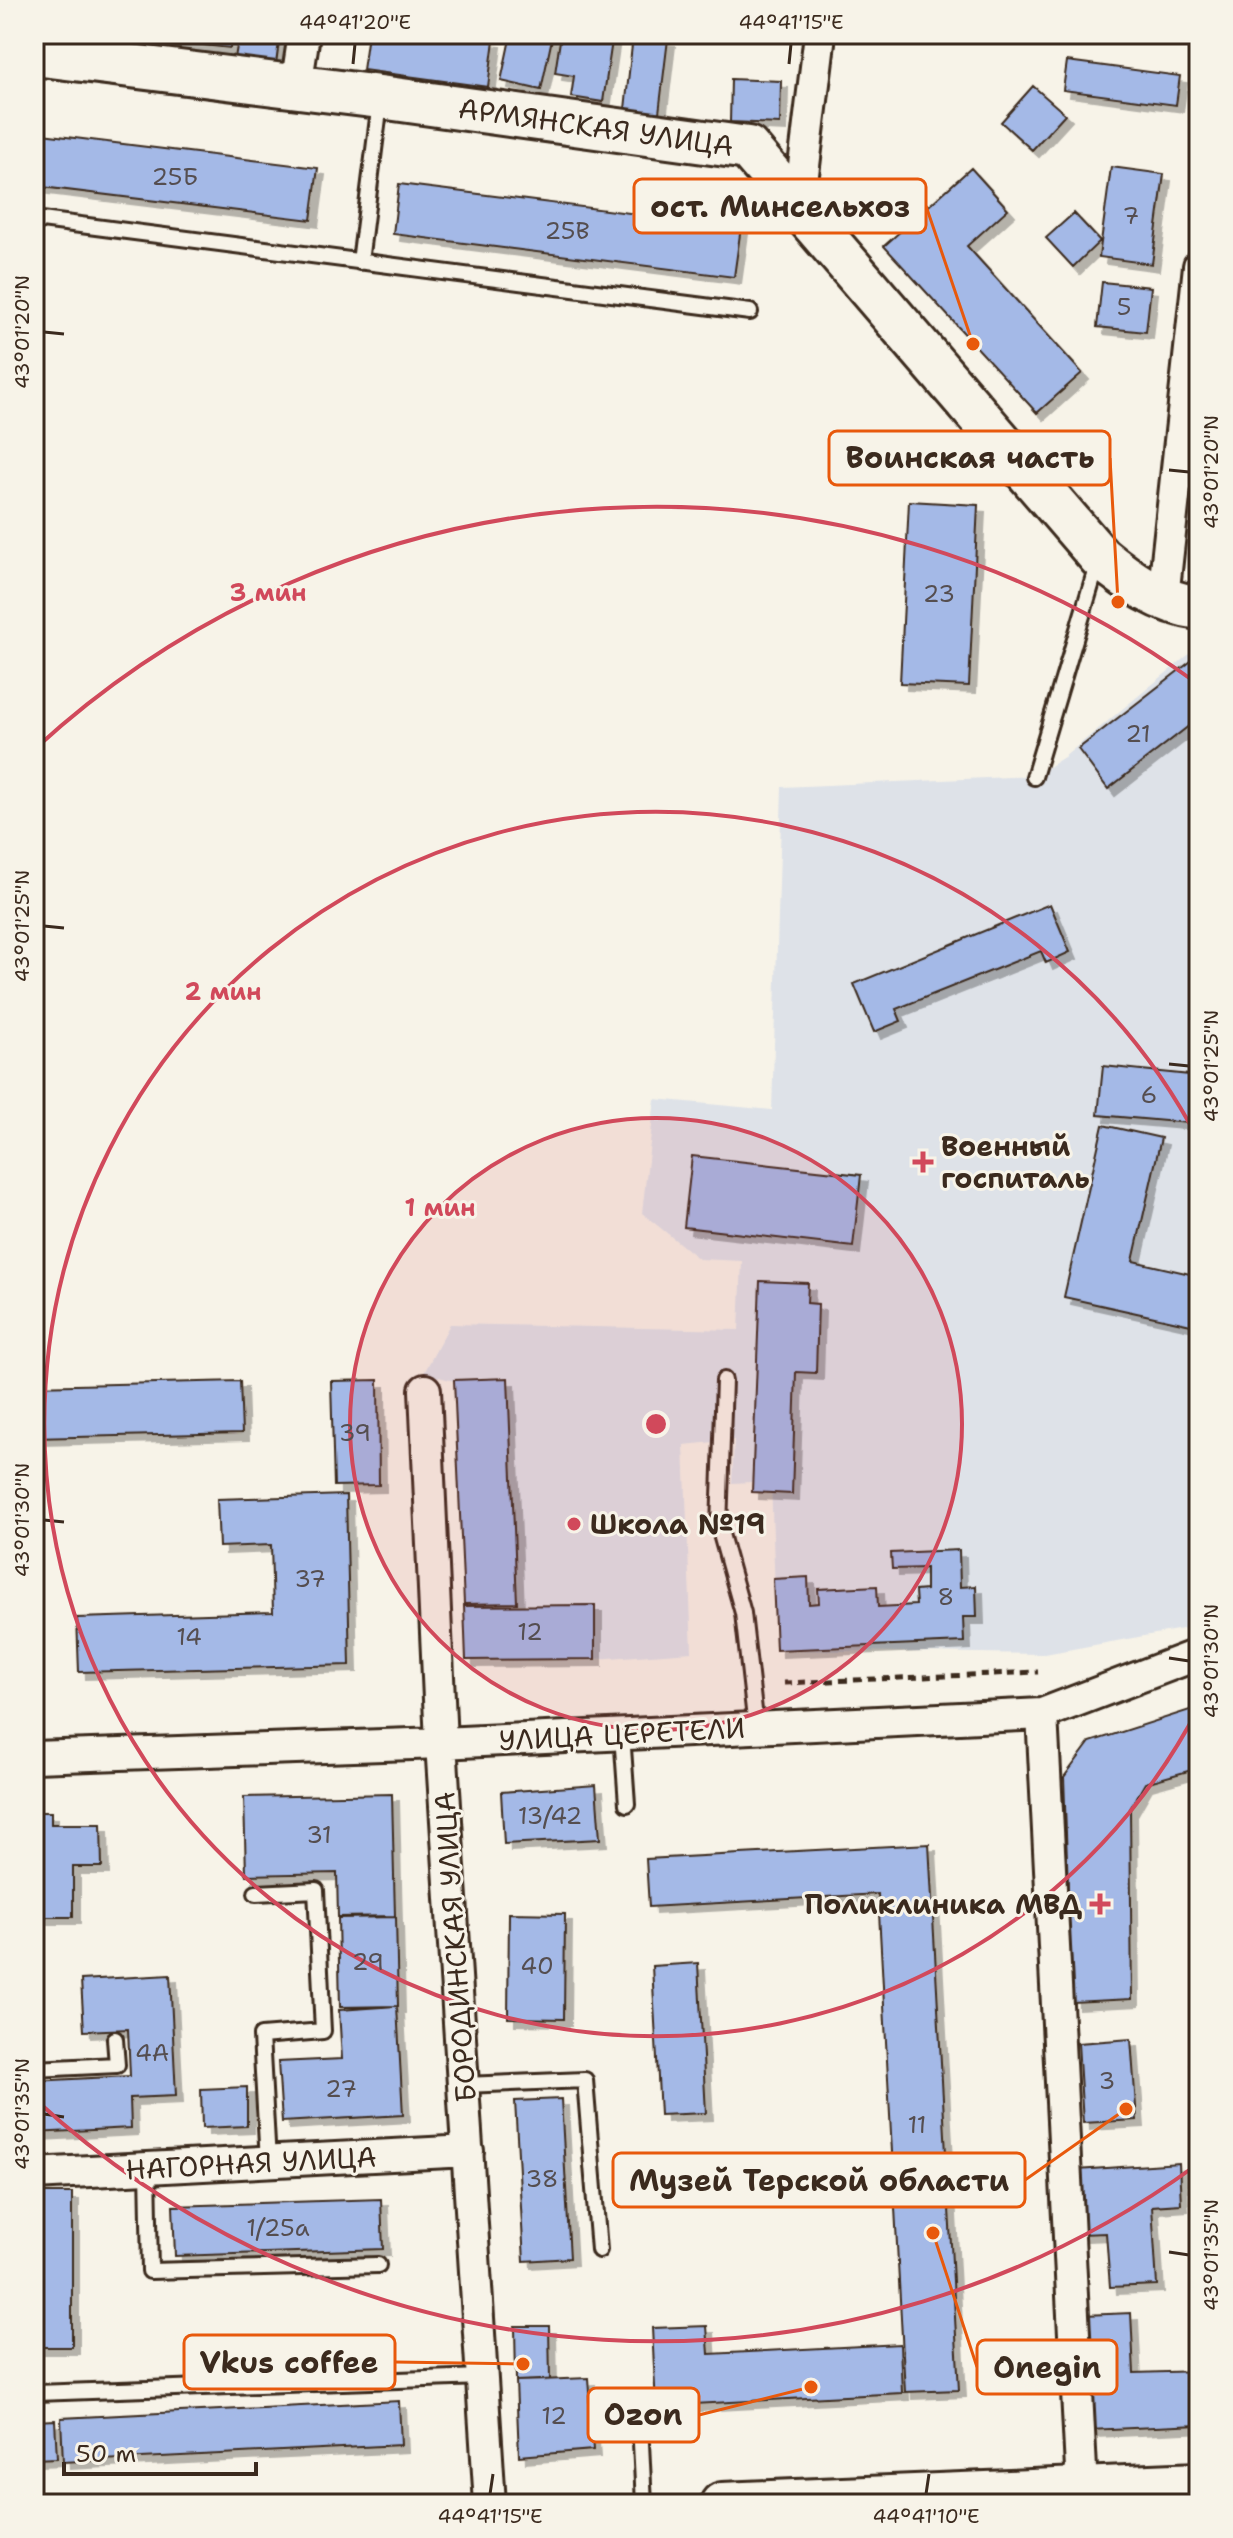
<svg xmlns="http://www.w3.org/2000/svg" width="1233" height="2538" viewBox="0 0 1233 2538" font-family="'Shantell Sans',sans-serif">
	<defs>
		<filter id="shadow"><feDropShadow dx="7" dy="7" stdDeviation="0" flood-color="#0004"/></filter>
	</defs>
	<rect width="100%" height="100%" fill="#f7f3e8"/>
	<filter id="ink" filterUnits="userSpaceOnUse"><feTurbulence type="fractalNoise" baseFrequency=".0125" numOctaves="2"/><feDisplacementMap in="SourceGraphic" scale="16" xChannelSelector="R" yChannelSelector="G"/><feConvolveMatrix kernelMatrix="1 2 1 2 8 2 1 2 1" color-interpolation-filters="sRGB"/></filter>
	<g filter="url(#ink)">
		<path fill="#dee2e8" d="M1193,651l6,3v972l-154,28 -268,-4 -6,-169 -39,2 2,-43 -50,5 8,207 -97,7v-54l-131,-1 -10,-223 -30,-8 26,-49 289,6 3,-69 -43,-2 -57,-46 13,-114 117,11 10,-323 252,-11 30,-19z"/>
		<path fill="#a4b9e7" stroke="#3b2a1e" stroke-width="2" filter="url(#shadow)" d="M121,34h46l-1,7z
			M167,34h64l-1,14 -64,-7z
			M239,34h41l-4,30 -41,-6z
			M368,34h78l48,6 -6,47 -125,-17z
			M511,34h42l-12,56 -40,-9z
			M561,34h52l-10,68 -32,-5 3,-21 -19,-3z
			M633,36l35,3 -9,74 -34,-4z
			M1067,61l113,15 -4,29 -113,-15z
			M731,79l50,2 -1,43 -50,-2z
			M1033,86l32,28 -33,36 -31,-28z
			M34,133l284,35 -7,52 -277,-34z
			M1111,167l53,7 -12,90 -53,-7z
			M971,168l37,41 -41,37 115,127 -45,40 -153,-167z
			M399,184l342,43 -7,50 -341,-43z
			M1074,213l26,28 -27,26 -27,-29z
			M1102,282l49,5 -5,45 -49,-5z
			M909,501l69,4 -9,181 -69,-3z
			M1197,536h2v60l-9,-8z
			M1195,658l4,4v56l-91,71 -30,-40z
			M1050,904l20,48 -24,11 -5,-12 -145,58 5,12 -27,11 -20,-48z
			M1103,1066l96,10v48l-101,-9z
			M1103,1125l58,13 -28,123 66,15v15l-8,34 -127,-28z
			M692,1156l169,19 -8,72 -169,-20z
			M760,1281l48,2 -1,20 11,1 -2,69 -20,-1 -4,122 -40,-2z
			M508,1378l9,225 -53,1 -10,-224z
			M378,1380l1,105 -45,1 -3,-105z
			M240,1381l2,52 -208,5v-52z
			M1199,1413v27l-6,-1z
			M346,1495l4,170 -271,7 -2,-54 196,-6 -2,-67 -52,2 -2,-48z
			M959,1550l1,37 16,-1 1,31h-14l1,25 -188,8 -3,-71 35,-2 1,27 10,-1 -1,-14 59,-3 1,21 38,-2 -1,-14 11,-1v-22l-34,1 -1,-16z
			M595,1605v54l-129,1 -2,-54z
			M1199,1707v61l-54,15 -15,26 2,190 -60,3 -8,-225 26,-35z
			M596,1785l4,54 -96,5 -3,-52z
			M392,1794l3,122 -57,1 -1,-44 -91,2 -2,-78z
			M34,1812h17v12h50l1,43h-29v50h-39z
			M929,1844l30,546 -54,2 -27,-498 -229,13 -3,-48z
			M509,1913l56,1 -1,105 -56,-1z
			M396,1917l2,89 -58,1 -2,-89z
			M698,1963l8,150 -46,2 -8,-149z
			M170,1975l6,121 -46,2 1,30 -97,5v-52l96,-5 -2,-47 -44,2 -3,-51z
			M397,2006l6,109 -121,7 -4,-60 64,-3 -3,-49z
			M1190,2036h9v32h-8z
			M1131,2039l6,81 -54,3 -5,-80z
			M247,2087v39l-45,2 -1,-39z
			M561,2099l9,159 -46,3 -9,-160z
			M1179,2163l2,41 -29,2 5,79 -47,2 -4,-54 -25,1 -4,-64z
			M34,2193h38v154h-38z
			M381,2199l2,50 -208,7 -2,-50z
			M1131,2313l3,60 65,-2v54l-110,5 -5,-115z
			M515,2326h34l1,54 -34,1z
			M707,2326l2,28 191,-10 2,49 -246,13 -4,-78z
			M588,2378l5,72 -74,6 -3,-75z
			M399,2401l2,44 -338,17 -2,-44z
			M55,2420l2,38 -23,1v-38z"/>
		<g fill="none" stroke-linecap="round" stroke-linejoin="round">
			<defs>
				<path id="service" d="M34,219l716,93
					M360,262l20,-160
					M1034,777l64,-215
					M724,1380l-5,147 24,86 13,115
					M622,1734l5,70
					M256,1893l60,-3 7,141 -62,5 7,126
					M34,2069l83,-4 -2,-26
					M464,2085l121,-5 14,170
					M148,2168l2,103 228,-6
					M36,2393l446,-16
					M640,2423l4,81"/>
				<path id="minor" d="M296,87l8,-53
					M799,207l21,-173
					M1163,598l36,-332
					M425,1390l16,353 49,761
					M1042,1714l40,775
					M34,1757l407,-14 601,-29 157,-60
					M34,2174l434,-23"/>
				<path id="secondary" d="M34,54l346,43 368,51 352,409c29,24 61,46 99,51
					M722,2504l477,-20"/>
			</defs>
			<use href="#service" stroke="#3b2a1e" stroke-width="20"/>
			<use href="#minor" stroke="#3b2a1e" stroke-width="36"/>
			<use href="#secondary" stroke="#3b2a1e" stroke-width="48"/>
			<path stroke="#3b2a1e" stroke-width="5" stroke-dasharray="8 6" stroke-linecap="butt" d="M784,1683l254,-11"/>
			<use href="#service" stroke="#f7f3e8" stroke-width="14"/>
			<use href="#minor" stroke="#f7f3e8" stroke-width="30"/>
			<use href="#secondary" stroke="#f7f3e8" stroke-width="42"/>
		</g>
	</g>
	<path fill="none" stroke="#3b2a1e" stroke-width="3" d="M353,64l2,-20M789,64l2,-20M44,332l20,2M1169,470l20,2M44,926l20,2M1169,1064l20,2M44,1520l20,2M1169,1658l20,3M44,2114l20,3M1169,2252l20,3M490,2494l3,-20M926,2494l3,-20"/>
	<circle cx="656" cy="1424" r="306" fill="#d1495b" fill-opacity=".12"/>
	<g fill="none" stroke="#d1495b" stroke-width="4">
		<circle cx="656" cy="1424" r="306"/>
		<path d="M1199 1707A612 612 0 1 1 1199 1141"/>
		<path d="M1195 2166A917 917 0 0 1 36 2100M36 748A917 917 0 0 1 1195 682"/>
	</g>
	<g fill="#d1495b" stroke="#f7f3e8" stroke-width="3">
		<path d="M919 1150h8v8h8v8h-8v8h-8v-8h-8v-8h8z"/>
		<circle cx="574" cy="1524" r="8"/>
		<path d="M1096 1892h8v8h8v8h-8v8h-8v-8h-8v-8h8z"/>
	</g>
	<g text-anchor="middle" stroke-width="6" stroke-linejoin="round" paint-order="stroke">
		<g font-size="24" fill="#554e50">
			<text x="175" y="185">25Б</text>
			<text x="1131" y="224">7</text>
			<text x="567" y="239">25В</text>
			<text x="1124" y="315">5</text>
			<text x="939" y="602">23</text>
			<text x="1138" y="742">21</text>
			<text x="1149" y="1103">6</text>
			<text x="355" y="1441">39</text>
			<text x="310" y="1587">37</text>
			<text x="946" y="1605">8</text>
			<text x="530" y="1640">12</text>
			<text x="189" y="1645">14</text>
			<text x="550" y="1824">13/42</text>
			<text x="319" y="1843">31</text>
			<text x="368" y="1970">29</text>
			<text x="537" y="1974">40</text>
			<text x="152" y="2061">4А</text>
			<text x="1107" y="2089">3</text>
			<text x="341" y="2097">27</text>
			<text x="917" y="2133">11</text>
			<text x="542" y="2187">38</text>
			<text x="278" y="2236">1/25а</text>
			<text x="554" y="2424">12</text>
		</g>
		<g font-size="28" fill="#3b2a1e" stroke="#f7f3e8">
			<text transform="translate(596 127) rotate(8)" y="10">АРМЯНСКАЯ УЛИЦА</text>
			<text transform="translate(622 1734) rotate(-3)" y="10">УЛИЦА ЦЕРЕТЕЛИ</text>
			<text transform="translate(455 1947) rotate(-94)" y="10">БОРОДИНСКАЯ УЛИЦА</text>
			<text transform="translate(251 2163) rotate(-3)" y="10">НАГОРНАЯ УЛИЦА</text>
		</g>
		<g font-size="28" font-weight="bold" fill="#3b2a1e" stroke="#f7f3e8" text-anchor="start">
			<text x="941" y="1156">Военный<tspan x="941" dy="32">госпиталь</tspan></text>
			<text x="590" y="1534">Школа №19</text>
			<text x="1082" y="1914" text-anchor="end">Поликлиника МВД</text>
		</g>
	</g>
	<circle cx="656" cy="1424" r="12" fill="#d1495b" stroke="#f7f3e8" stroke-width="4"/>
	<g font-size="24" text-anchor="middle" font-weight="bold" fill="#d1495b" stroke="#f7f3e8" stroke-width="6" stroke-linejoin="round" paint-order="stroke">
		<text x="268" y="601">3 мин</text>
		<text x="223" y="1000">2 мин</text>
		<text x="440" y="1216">1 мин</text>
	</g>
	<path fill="none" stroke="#e8590c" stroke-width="3" d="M973 344L926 206M1118 602L1110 458M1126 2109L1025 2180M523 2364L395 2362M933 2233L977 2367M811 2387L699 2415"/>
	<g fill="#e8590c" stroke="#f7f3e8" stroke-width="3">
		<circle cx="973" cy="344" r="8"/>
		<circle cx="1118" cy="602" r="8"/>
		<circle cx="1126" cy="2109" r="8"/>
		<circle cx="523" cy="2364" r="8"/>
		<circle cx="933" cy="2233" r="8"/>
		<circle cx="811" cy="2387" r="8"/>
	</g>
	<g fill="#f7f3e8" stroke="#e8590c" stroke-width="3">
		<rect x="634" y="179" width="292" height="54" rx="8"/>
		<rect x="829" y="431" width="281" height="54" rx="8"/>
		<rect x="613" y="2153" width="412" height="54" rx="8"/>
		<rect x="184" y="2335" width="211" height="54" rx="8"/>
		<rect x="977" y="2340" width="140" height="54" rx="8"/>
		<rect x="588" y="2388" width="111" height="54" rx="8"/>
	</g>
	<g font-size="30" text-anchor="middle" font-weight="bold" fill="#3b2a1e">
		<text x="780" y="217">ост. Минсельхоз</text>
		<text x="970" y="468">Воинская часть</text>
		<text x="819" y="2191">Музей Терской области</text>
		<text x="289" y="2373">Vkus coffee</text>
		<text x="1047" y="2378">Onegin</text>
		<text x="643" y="2425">Ozon</text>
	</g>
	<rect width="1233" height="2538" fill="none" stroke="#f7f3e8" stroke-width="88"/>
	<path d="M64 2462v12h192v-12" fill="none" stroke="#3b2a1e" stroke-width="4"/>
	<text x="76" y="2462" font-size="24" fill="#3b2a1e" stroke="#f7f3e8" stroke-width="6" paint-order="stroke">50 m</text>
	<rect x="44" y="44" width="1145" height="2450" fill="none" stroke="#3b2a1e" stroke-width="3"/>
	<g font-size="20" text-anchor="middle" fill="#3b2a1e">
		<text x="355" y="29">44°41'20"E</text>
		<text x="791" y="29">44°41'15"E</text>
		<text transform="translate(22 332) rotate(-90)" y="7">43°01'20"N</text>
		<text transform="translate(1211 472) rotate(-90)" y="7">43°01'20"N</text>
		<text transform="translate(22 926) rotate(-90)" y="7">43°01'25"N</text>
		<text transform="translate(1211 1066) rotate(-90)" y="7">43°01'25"N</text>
		<text transform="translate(22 1520) rotate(-90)" y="7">43°01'30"N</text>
		<text transform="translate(1211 1661) rotate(-90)" y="7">43°01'30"N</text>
		<text transform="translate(22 2114) rotate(-90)" y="7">43°01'35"N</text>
		<text transform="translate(1211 2255) rotate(-90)" y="7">43°01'35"N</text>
		<text x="490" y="2523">44°41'15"E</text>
		<text x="926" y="2523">44°41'10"E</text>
	</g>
</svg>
